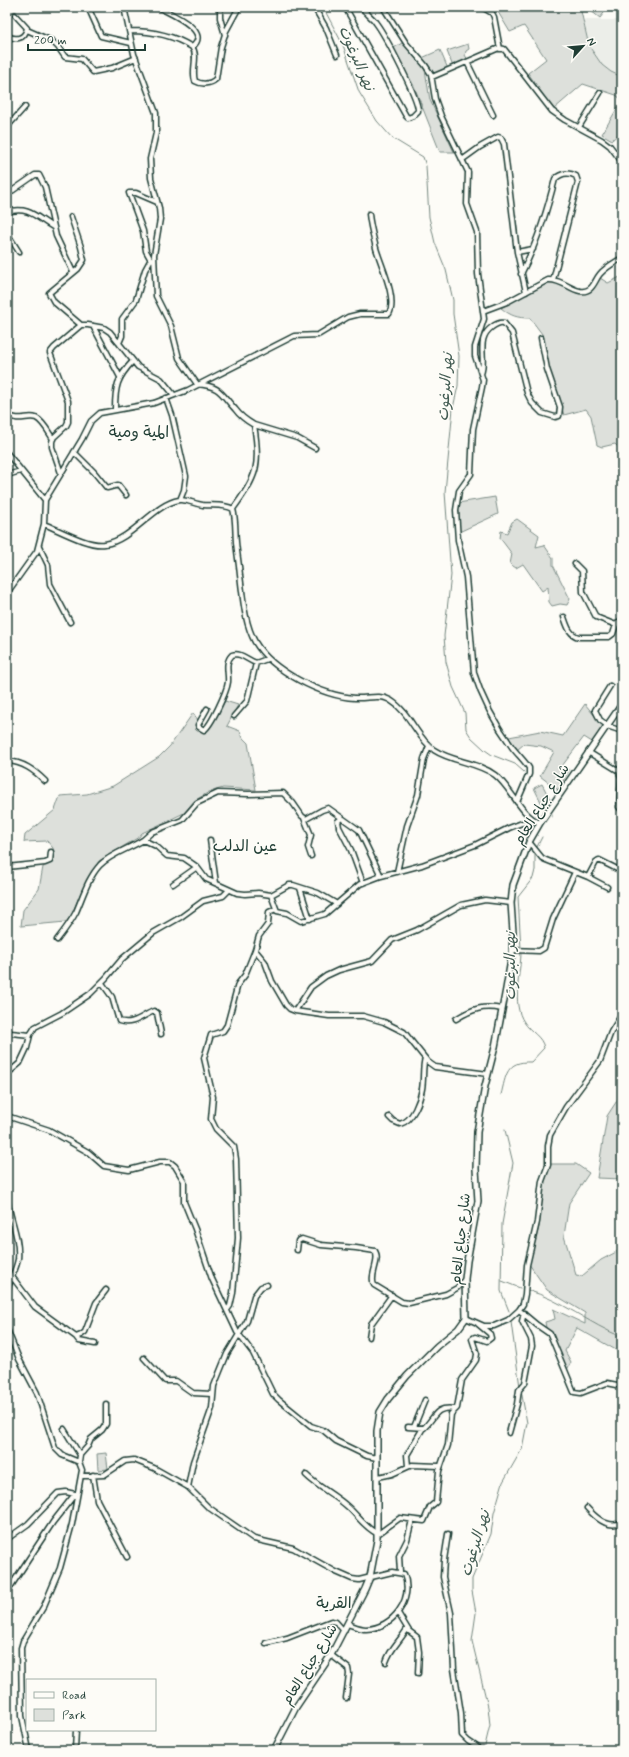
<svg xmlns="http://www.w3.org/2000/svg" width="629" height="1757" viewBox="0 0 629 1757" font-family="Mynerve,'Playpen Sans Arabic',sans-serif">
	<rect width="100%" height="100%" fill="#fdfcf7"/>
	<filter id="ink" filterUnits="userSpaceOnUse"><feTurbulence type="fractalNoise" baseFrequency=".025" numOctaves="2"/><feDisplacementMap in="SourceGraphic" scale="8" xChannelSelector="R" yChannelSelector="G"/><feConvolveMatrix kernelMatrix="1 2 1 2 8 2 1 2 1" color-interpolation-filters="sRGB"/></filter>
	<g filter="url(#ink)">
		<path fill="#eceee9" d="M584,20h38v57l-11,-5 -9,-7 -13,-19z"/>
		<path fill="#dde0db" stroke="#7e8e88" d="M495,7h85l9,39 13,19 9,7 11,5v23l-6,-5 -33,-11 -29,25 -2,-1 -24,-35 18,-14 -22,-33 -14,6z
			M586,7h18l3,2 -7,9z
			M402,43l16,16 7,11 5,30 24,52h-14l-26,-66 -22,-37z
			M468,44l1,5 -3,2 -1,4 3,5 -15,7 -6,-16z
			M440,50l8,19 -15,6 -11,-17z
			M622,100v31l-10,9 -10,-6z
			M622,276v172l-2,1 -5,-5 -13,3 -5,-2 -6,-29 -5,-7 -22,6 -16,-50 -6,-31 -12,-16c-13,0 -19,-2 -29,-10l45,-25c23,-5 37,27 54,-5l8,5z
			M495,497l3,17 -39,18 -1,-29z
			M517,519l22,16 -3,12 8,-2 9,13v7l17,34 -3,6 -7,-1 -8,2 -3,-4 -1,-15 -6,4 -19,-27 -7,4 -6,-4 2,-10 -12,-16 1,-7 6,2 5,-11z
			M225,701l13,4 -11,21 13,5 3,7 5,5 8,47 -33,-2 -14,4 -15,9 -10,12 -42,20 -3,4 -40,24 -17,29 -10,24 -6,8 -45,4 2,-16 16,-21 4,-22c8,-5 11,-9 10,-19l-6,-7 -23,1 1,-7 30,-25 5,-14 27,-2 26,-8 46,-29 11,-11 23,-33 5,7 -3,9 2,2 8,1 3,-2z
			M585,704l18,22 -11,16 -8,-5 -22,29 7,4 -11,20 -18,-14 14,-24 -13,-6 -17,-2 -7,6 -8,-13 31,-6 23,5z
			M542,784l8,15 -8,5 -8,-16z
			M622,1093v86l-25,-1 10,-62z
			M550,1164h26l13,9 -20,30 -5,33 12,39 6,1 19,-16 21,-11v110l-6,-9 -39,-22 -12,23 6,11 -4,8 -15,-35 -6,-7 -1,-6 10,-3 -2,-10 32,15v-11l-38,-23 -18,-26 10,-37 5,-48z
			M106,1453l2,16 -10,1 -1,-16z"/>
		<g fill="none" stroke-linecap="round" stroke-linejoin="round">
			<path stroke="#75877f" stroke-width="1" d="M323,7l20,38 16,47 18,29 15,17 31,19 3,9 3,51 6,26 11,27 7,30v14l6,42 -1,30 -5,22 -8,84 6,83 -7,61 2,26 7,25 12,26 1,16 5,8 14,13 7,5 23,9 9,8
				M552,814v3
				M536,849l6,-12
				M521,949l-3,-52 15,-19 2,-8v-18
				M501,1095c5,-20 5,-34 30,-33l13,-14c-2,-12 -14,-16 -20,-26 -13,-19 -3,-49 -3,-70
				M505,1130l8,33 -11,61 -1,67 8,20
				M502,1281l18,7
				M527,1290c35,10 62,34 95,47
				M511,1322l9,65
				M484,1750l6,-25 -2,-18 -16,-66 4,-28 -4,-22v-12l19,-45 3,-21 9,-31 19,-33 5,-26 -6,-33"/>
			<defs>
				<path id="minor" d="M88,7l13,29 30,7
					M124,7l10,47 22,59v20l-6,26 1,19 8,30 1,11 -6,36 2,41 15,30 8,32 18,26
					M158,7c11,6 55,24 34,40
					M220,7v11l5,17
					M314,7l12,21 11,27
					M345,7l61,109 2,2 5,-2 5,-5c1,-12 -33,-76 -42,-88 -4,-7 -10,-8 -14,-16
					M383,7l23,36 19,22 6,9 4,25 6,17 27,56 -1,32 10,28 1,42 6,45 -9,28v9l8,24 -1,7 -9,42 -2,45 -12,17 -3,19 2,30 8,37 8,96c8,26 22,52 38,74 5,7 13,14 17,21v6l-12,28
					M482,7l10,6 2,4 6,32
					M27,30l25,11 6,6 7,10 17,2 11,13 19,-4 24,-10
					M130,31c22,0 43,4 62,16 7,9 -1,23 3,34 7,4 15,3 21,-2l5,-32 5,-16 13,-24
					M7,35c8,6 18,4 20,-7l-12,-13
					M467,62l26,53
					M432,77l67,-29 5,1 48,62 13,9 37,20 8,6 12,16
					M7,127l18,-20
					M579,127l21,-34
					M462,160l18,-13 18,-10 3,1 3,6 13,108 9,40
					M7,192l5,-1 23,-16h4l6,12 11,49 17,36
					M7,212c22,-6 29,5 46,15
					M71,217l10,30 3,13 -6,9 -29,24 5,9 27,23
					M7,233l12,19
					M517,252l16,-3
					M151,260l-5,-9 -3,-20 -14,-38h7l21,9
					M521,274c16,-30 26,-63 34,-95 6,-6 14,-7 21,-3l2,6 -25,98
					M483,311l24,-9 41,-22c13,-1 21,9 32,11 13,2 14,-10 20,-17 6,-7 14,-11 22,-16
					M93,326l27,51
					M119,343l3,-7v-17l14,-19 9,-30 6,-11
					M481,374c6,-16 -6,-35 11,-47 4,-3 8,-5 12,-4l8,10 15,60 5,10 10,10 13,4 4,-1 1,-9 -13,-38 -6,-31
					M197,384c24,2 24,10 38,25 5,7 12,12 19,16 7,41 3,51 -21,84
					M166,398l6,17 14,61 -2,14 -4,10
					M115,409c0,-22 2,-31 18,-48
					M7,415c12,7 21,0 29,3 7,3 13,15 17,21
					M254,425l43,13 18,10
					M74,452l20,20 13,16 11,-3 8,10
					M7,453l38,47
					M61,473l-9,-26v-5l1,-4 13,-12 2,-4v-21l-18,-48 4,-5 27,-23h7l16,3 6,4 28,35 23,12 13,16
					M7,475l14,-4
					M44,524c15,6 45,23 61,20 27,-4 49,-40 74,-44 7,-1 16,4 24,5 10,1 21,-1 30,4 3,11 2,22 3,33 1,11 3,22 4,33 3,22 4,47 15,67 17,29 67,54 100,56 12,1 24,-4 35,2 20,12 26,37 44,50 18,12 44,12 61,25 17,13 25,40 45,48
					M39,546l9,19 2,19 20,38
					M575,564l7,7 1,21 13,25 20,8 6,-6
					M7,593l30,-42 7,-27 1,-24 37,-61 9,-18 9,-8 54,-10 34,-13 106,-54 24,-1 30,-18 12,-3h29c9,-15 -9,-51 -13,-66 -3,-12 -6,-23 -7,-34
					M564,617c3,8 5,18 15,20h30l4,-3 3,-9
					M207,709l-9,16 1,2 5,3c7,-4 23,-39 24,-48 1,-9 -4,-19 4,-27 9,-3 15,5 24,8l11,-4
					M234,716l13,-15 9,-38
					M607,725l-7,-5 -5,-10 15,-24
					M607,726l15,5
					M588,752l31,19 2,7 -2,29 3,4
					M7,761c16,1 27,9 38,20
					M304,818l7,17 -3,12 3,9
					M342,818l-4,3 1,6 12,23 12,33
					M210,840l6,43
					M529,842l13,16 4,2 42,17 19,10
					M7,867l38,-4 5,-2 1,-9
					M397,872l10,-46 11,-31 6,-36 5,-13
					M588,877l8,-15 3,-2 18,9h5
					M173,884l24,-17
					M300,888l10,31
					M271,895l6,16 10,2 14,8 24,-7 35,-30 21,-8 41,-11 53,-20 34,-17 13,-5 13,-2
					M337,904l-19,-11 -25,-8h-4l-18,10 -13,-2 -13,1 -8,-1 -31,-14 -9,-12 -13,-9 -17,-2 -11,-10 -13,-6 9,-8 30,-12 15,-17 21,-10 30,1 35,-1 10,10 9,13 4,3 16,-9 6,-2 31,22 22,46
					M57,940c7,-9 14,-18 19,-28 7,-16 12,-34 24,-47 12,-12 29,-16 43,-25
					M255,950l10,12 7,19 14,24 4,4 5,2 16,-24 15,-11 13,-6 33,-9 20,-21 25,-10 44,-25 24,-5 26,3
					M512,950l27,1 5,-3 9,-29 22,-47
					M102,983l10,14 7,24c14,5 24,-6 35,-10l3,2 4,21
					M295,1011l34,5h34l21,6 20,10 24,30 7,5 53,7
					M456,1019c16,-10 27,-14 46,-10
					M7,1030l4,3 19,2
					M7,1074l13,-11 7,-15 3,-13 5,-8 27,-14 28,-19 16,-16 16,-19 31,-26 28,-16 22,-16 20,-5 6,-6
					M7,1116l42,14 39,22 16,14 25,4 31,-8h10l5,4 9,15v21l11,27 17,50 25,53 16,21 20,41 6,6 32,26 12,4 13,11 31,15 10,2
					M389,1117l4,4 7,3c13,-3 20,-24 22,-35 2,-11 0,-21 3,-31
					M7,1199c3,19 13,40 11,60 -2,12 -9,21 -11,33
					M297,1250l1,-9 4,-2 19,6 35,3 19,3c6,9 -6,24 -1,34l28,17 7,1 37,-9 11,-6 8,-9
					M13,1278l22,29 41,30 5,-2 4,-3 11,-29 10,-13
					M227,1310l3,-4 3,-13 5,-55 -2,-79 -2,-12 -18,-18 -5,-10 2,-22 -9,-39 7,-23 12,-4 4,-6 11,-41 7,-9 10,-25 4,-14 9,-12 1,-12 7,-3
					M519,1310l18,15 13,9 24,58 7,1 26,-10 15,3
					M466,1318l18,8h10l14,-6 11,-10 4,-6 2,-10 2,-29 10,-43 5,-41 6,-16v-19l2,-11 16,-28 34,-46 11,-29 11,-18
					M7,1329l12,30 18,34 18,55 7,7 17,7 3,8 -10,54 -12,44 -16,38 -21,35 -2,7 1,68 7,34
					M76,1337l3,4 16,3
					M369,1337l2,-13 21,-29
					M144,1358l21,23h11l17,12 19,1
					M408,1427l16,1c12,-11 10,-22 31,-19
					M414,1427l11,-27
					M64,1429l16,26
					M509,1433l8,-29 2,-14 6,-7 7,-37 -1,-7 -9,-18 2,-8
					M79,1462l1,-7 8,-9 3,-7 11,-9 4,-6v-20
					M408,1466l-1,-11 16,-27
					M93,1475l4,25 30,57
					M306,1475c12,12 29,20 42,32 10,9 17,21 30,27l22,-16 24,3 6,-14 6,-5 3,-31 9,-26 3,-31 6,-6 5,-28 14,-20 1,-6 -5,-15 3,-2 12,4 4,-3 -1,-4 -12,-10
					M82,1476l22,-1 21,-14 9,-1 20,8 34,19 20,20 46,32 39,9 43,24 16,7 7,1 33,-8 12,2c10,26 -11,54 -38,55 -6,0 -12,-3 -18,-5
					M378,1477l14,-3 20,-9 27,1
					M188,1487l5,-25 19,-54 2,-22 13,-32 20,-33 7,-25 7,-9 6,-2
					M587,1508c8,9 22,22 35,14
					M448,1534l-4,26 -1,17 8,36 3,56 7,44 1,22 6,6 9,6 1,3
					M7,1539l21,-15 30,-31 8,-1 9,2
					M400,1572l-1,-16 8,-16 5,-20
					M7,1592l46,-70 22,-28
					M398,1613l11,18 8,6 2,15 -1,21
					M266,1643l21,-5 44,-17 5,1 8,9
					M331,1655l17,13 1,6 -3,24
					M386,1662c4,-13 14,-21 21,-33
					M75,1750l1,-20"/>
				<path id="major" d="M274,1750l22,-43 35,-52 34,-66 5,-12 7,-37v-109l3,-19 8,-13 19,-23 30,-30 21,-17 8,-11 -1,-39 2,-18 11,-60 -2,-32 1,-37 8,-46 10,-39 11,-58 6,-35 1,-22 -2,-29 2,-18 16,-43 11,-19 82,-119"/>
			</defs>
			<use href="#minor" stroke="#1f3d34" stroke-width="7"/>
			<use href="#major" stroke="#1f3d34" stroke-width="8"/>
			<use href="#minor" stroke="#fdfcf7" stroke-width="4"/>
			<use href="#major" stroke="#fdfcf7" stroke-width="5"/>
		</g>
	</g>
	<g text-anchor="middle" stroke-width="3" stroke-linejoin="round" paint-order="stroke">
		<g font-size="14" fill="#1f3d34" stroke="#fdfcf7">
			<text transform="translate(541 804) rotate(-58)" y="5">شارع جباع العام</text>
			<text transform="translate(460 1239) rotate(-84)" y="5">شارع جباع العام</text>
			<text transform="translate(309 1664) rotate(-58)" y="5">شارع جباع العام</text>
		</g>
		<g font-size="15" font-style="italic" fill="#435c53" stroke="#fdfcf7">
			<text transform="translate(357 58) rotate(67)" y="5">نهر البرغوت</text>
			<text transform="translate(445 387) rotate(-86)" y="5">نهر البرغوت</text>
			<text transform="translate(510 966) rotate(-90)" y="5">نهر البرغوت</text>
			<text transform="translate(475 1543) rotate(-73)" y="5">نهر البرغوت</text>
		</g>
		<g font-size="16" fill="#1f3d34" stroke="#fdfcf7">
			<text x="139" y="437">المية ومية</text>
			<text x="245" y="851">عين الدلب</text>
			<text x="334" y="1608">القرية</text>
		</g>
	</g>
	<rect width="629" height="1757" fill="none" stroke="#fdfcf7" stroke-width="24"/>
	<rect x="12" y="12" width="605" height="1733" fill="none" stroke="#1f3d34" stroke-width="1.5" filter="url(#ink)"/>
	<rect x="26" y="1679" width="130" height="52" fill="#fdfcf7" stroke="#a4b0a9"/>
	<rect x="34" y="1692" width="20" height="6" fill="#fdfcf7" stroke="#a4b0a9"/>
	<text x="62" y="1699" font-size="12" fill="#1f3d34">Road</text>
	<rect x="34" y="1709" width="20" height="12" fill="#dde0db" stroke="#a4b0a9"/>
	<text x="62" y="1719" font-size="12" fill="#1f3d34">Park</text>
	<g transform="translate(583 46) rotate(63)" stroke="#fdfcf7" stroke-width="3" paint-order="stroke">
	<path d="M0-3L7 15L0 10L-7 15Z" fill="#1f3d34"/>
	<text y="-6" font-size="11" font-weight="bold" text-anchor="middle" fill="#1f3d34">N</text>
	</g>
	<path d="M28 44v6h117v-6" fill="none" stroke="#1f3d34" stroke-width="2"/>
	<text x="34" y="44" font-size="12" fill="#1f3d34" stroke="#fdfcf7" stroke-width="3" paint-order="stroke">200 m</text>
</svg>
